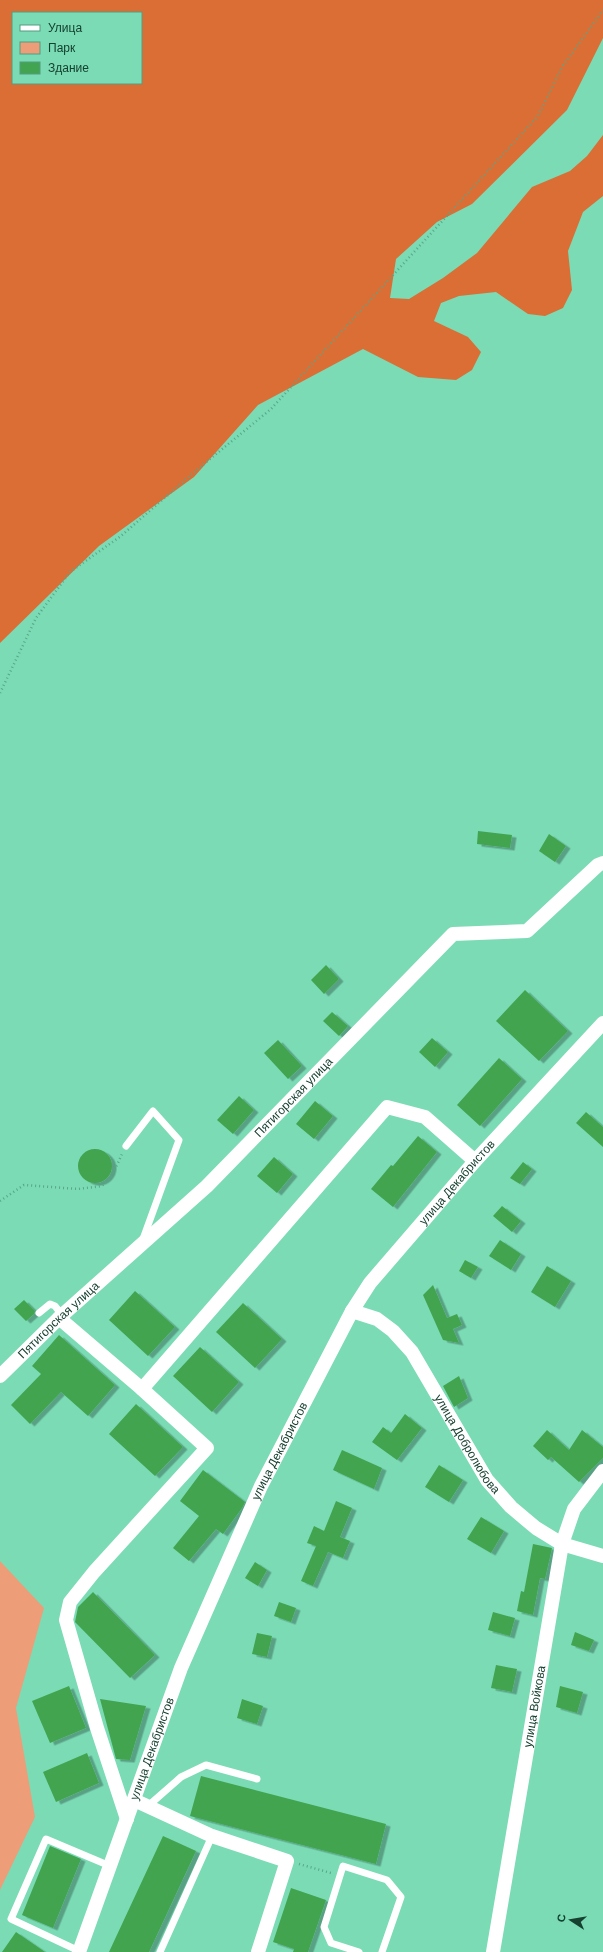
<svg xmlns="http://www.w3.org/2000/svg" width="603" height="1952" viewBox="0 0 603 1952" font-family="Helvetica,sans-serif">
	<defs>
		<filter id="shadow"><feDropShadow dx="4.5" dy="2.5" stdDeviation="0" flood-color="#0004"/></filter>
	</defs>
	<rect width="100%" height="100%" fill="#7adbb5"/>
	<path fill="#ed9e78" d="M0,1561l44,47 -28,100 19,109 -35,73z"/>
	<path fill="#da6e35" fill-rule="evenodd" d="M0,0h603v38l-36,72 -95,94 -35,18 -41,37 -6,39 19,1 34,-21 34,-25 55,-66 38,-16 17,-15 16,-21v61l-20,16 -15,39 4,39 -9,18 -18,8 -17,-2 -32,-22 -37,4 -18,7 -7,18 34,16 13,15 -9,18 -16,10 -38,-3 -55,-28 -105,56 -64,72 -95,69 -99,97zM13,13h128v70h-128z"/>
	<path fill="#42a450" filter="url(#shadow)" d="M478,831l34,4 -2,13 -33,-4z
		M549,834l17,12 -11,16 -16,-11z
		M326,965l13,14 -15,15 -13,-14z
		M525,990l43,41 -29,30 -43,-40z
		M332,1012l16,14 -9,10 -16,-15z
		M432,1038l16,14 -13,15 -16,-15z
		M278,1040l24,26 -14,13 -24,-26z
		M499,1058l23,21 -42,47 -23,-21z
		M239,1096l15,14 -21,24 -16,-14z
		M315,1101l18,15 -19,23 -18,-15z
		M586,1112l17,15v20l-27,-24z
		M418,1136l19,16 -44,55 -22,-18 20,-24 2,1z
		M78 1166a17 17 0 1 1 34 0a17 17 0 1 1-34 0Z
		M274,1157l19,17 -16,19 -20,-17z
		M523,1162l9,7 -12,15 -10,-6z
		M502,1206l19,15 -9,11 -19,-16z
		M500,1240l21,14 -10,16 -22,-14z
		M465,1260l13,7 -7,11 -12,-7z
		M547,1266l24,15 -16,26 -24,-15z
		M433,1285l14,33 10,-4 5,11 -9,4 6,14 -16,-3 -20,-45z
		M135,1291l40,36 -27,29 -39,-36z
		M24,1300l11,11 -1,3 -8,7 -12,-12z
		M243,1303l39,36 -27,29 -39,-36z
		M59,1335l56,50 -27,31 -27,-24 -31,32 -19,-19 30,-31 -9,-8z
		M200,1347l39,35 -27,30 -39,-36z
		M459,1376l9,22 -14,9 -11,-21z
		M136,1404l47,43 -28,29 -46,-42z
		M405,1414l17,14 -25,32 -25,-18 11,-15 8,6z
		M547,1430l22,20 13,-20 21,17v11l-24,24 -28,-25 -3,3 -15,-14z
		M342,1450l40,18 -8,21 -41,-19z
		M439,1465l24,15 -14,22 -24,-15z
		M203,1470l42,32 -3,6 -19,26 -7,-5 -27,32 -16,-13 26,-32 -19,-15z
		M336,1501l16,7 -12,29 10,4 -7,17 -15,-6 -15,34 -12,-5 15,-35 -9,-3 7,-17 10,5z
		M481,1517l23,14 -13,22 -24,-14z
		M533,1544l19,4 -7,31 -5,-1 -7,37 -16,-4 4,-20 3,1z
		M255,1562l12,8 -9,16 -13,-8z
		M93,1592l62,63 -25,23 -55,-56 3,-15z
		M279,1602l17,6 -5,14 -17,-6z
		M493,1612l22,6 -5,18 -22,-6z
		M575,1632l19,8 -5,11 -18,-6z
		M257,1633l15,3 -5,21 -15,-3z
		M496,1665l21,4 -5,23 -21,-4z
		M69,1686l17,42 -36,15 -18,-42z
		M560,1686l23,6 -6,21 -21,-6z
		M100,1699l46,7 -16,54 -14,-1z
		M242,1699l21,7 -6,18 -20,-6z
		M87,1753l12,30 -43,19 -13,-30z
		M201,1776l185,48 -10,40 -186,-48z
		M163,1836l33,15 -47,101h-40z
		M50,1846l31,13 -28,69 -31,-13z
		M291,1888l35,12 -18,52h-15l1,-3 -21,-7z
		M16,1932l29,20h-43z"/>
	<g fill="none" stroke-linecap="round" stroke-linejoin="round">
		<path stroke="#58a688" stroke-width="2.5" stroke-dasharray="1 3" stroke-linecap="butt" d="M0,693l36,-75 34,-46 51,-36 72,-63 78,-64 267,-293 24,-49 41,-57
			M0,1201l24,-16 54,4 24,-3 10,-10 10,-22
			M299,1864l32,9"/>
		<path stroke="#fff" stroke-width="7" d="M126,1146l27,-35 26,29 -36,99
			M39,1313l11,-9 5,2 7,9
			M148,1806l33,-29 25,-12 51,14
			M79,1951l-68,-32 35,-80 64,27
			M160,1952l52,-116
			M359,1952l-28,-9 -7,-16 19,-61 44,14 14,17 -19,55"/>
		<g stroke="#fff" stroke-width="14">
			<path id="s1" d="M352,1311l25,8 16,12 19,21 75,128 24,27 25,21 26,16 41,12"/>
			<path d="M59,1318l83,71"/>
			<path id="s2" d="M0,1376l59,-58 148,-132 246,-252 74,-3 71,-66 5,-2"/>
			<path d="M134,1800l78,36 75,25 -29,91"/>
			<path d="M127,1819l-30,-91 -31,-108 4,-18 24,-30 113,-124 -65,-59 245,-282 38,10 50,44"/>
			<path id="s3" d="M79,1952l102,-284 80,-182 91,-175 18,-28 105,-122 128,-138"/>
			<path id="s4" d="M493,1952l69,-408 12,-35 29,-38"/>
		</g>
	</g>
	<g text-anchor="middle" stroke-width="3" stroke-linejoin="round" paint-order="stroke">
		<g font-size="12" fill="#164030" stroke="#7adbb5">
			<text dy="4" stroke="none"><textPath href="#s2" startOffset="405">Пятигорская улица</textPath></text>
			<text dy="4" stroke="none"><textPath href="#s3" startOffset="864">улица Декабристов</textPath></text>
			<text dy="4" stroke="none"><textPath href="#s2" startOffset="81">Пятигорская улица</textPath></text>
			<text dy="4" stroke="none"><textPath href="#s1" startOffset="182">улица Добролюбова</textPath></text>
			<text dy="4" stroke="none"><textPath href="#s3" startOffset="540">улица Декабристов</textPath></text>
			<text dy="4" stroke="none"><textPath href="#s4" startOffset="249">улица Войкова</textPath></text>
			<text dy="4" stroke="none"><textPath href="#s3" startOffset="216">улица Декабристов</textPath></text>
		</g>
	</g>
	<rect x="12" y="12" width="130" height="72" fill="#7adbb5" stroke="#529d80"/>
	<rect x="20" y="25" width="20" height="6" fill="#ffffff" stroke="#529d80"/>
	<text x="48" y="32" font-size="12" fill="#164030">Улица</text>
	<rect x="20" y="42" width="20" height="12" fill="#ed9e78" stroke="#529d80"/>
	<text x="48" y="52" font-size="12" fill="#164030">Парк</text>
	<rect x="20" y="62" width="20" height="12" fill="#42a450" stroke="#529d80"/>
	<text x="48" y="72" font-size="12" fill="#164030">Здание</text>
	<g transform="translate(571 1920) rotate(282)" stroke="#7adbb5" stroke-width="3" paint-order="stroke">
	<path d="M0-3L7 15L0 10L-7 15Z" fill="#164030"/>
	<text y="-6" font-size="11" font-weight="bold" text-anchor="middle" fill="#164030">С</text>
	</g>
</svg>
